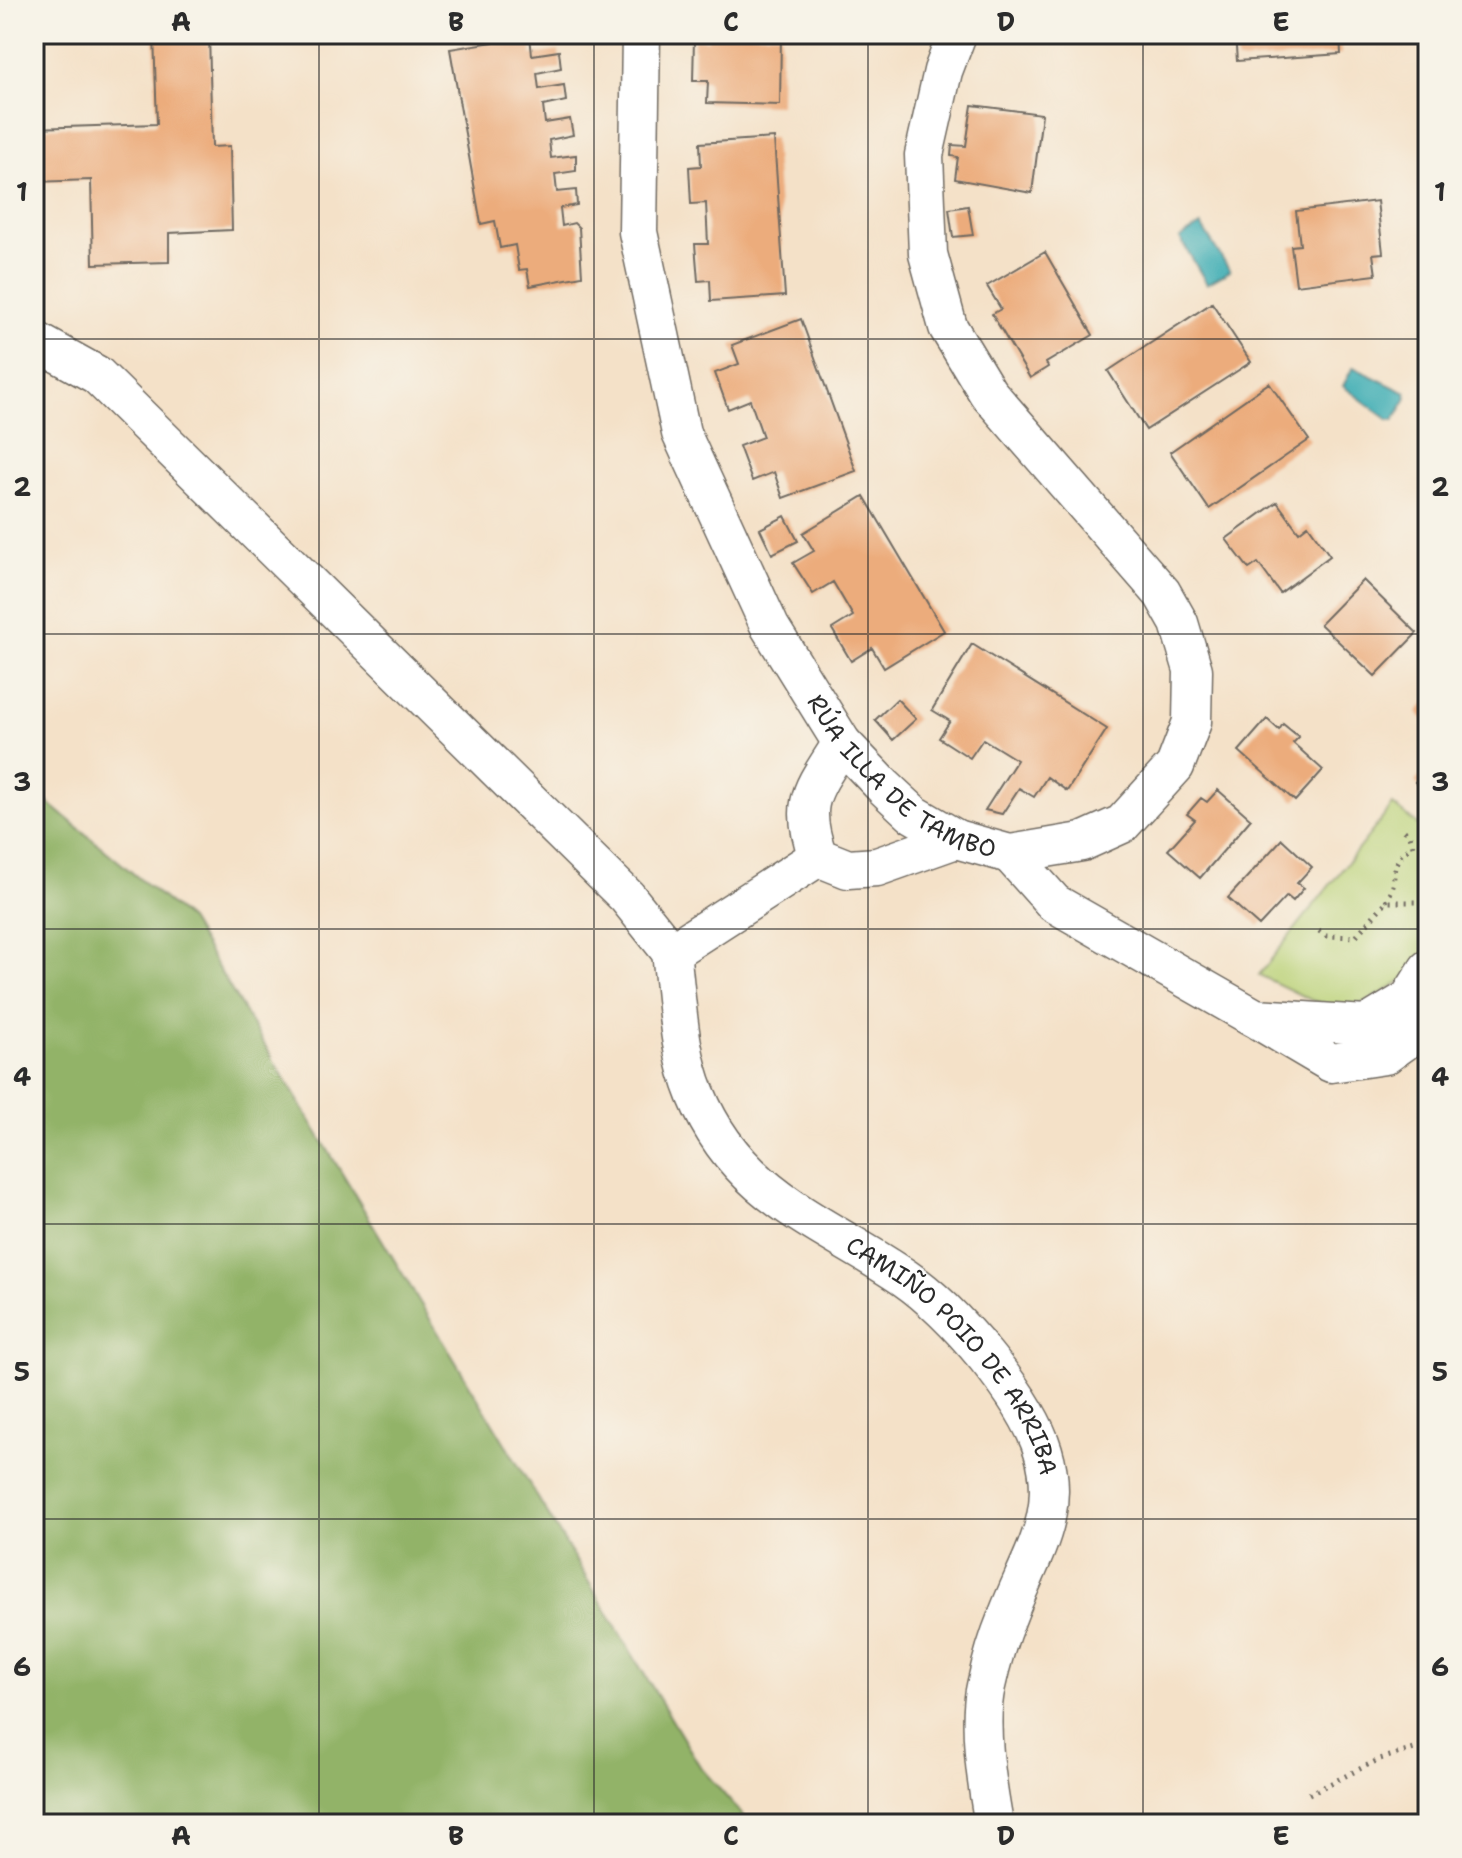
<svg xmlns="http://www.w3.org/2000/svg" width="1462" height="1858" viewBox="0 0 1462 1858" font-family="'Shantell Sans',sans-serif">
	<rect width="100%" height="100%" fill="#f7f3e8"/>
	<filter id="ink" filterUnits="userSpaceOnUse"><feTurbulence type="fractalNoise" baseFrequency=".0125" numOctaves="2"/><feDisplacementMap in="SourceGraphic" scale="16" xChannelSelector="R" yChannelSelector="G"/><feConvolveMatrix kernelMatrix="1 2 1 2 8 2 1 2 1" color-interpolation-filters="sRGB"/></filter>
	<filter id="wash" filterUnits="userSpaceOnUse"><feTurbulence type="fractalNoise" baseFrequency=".006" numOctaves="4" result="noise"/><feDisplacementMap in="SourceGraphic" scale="32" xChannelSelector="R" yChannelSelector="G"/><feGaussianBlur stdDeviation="1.8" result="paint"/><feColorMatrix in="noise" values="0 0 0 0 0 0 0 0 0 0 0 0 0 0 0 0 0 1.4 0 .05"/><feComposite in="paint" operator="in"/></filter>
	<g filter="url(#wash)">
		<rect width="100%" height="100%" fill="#f4e1c8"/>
		<path fill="#b9d176" stroke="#727e50" stroke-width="2" d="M1393,805l35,28c0,24 5,94 0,112 -10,34 -52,52 -81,65l-36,-10 -52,-25z"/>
		<path fill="#92b367" stroke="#5e6f49" stroke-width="2" d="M34,791l155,129 512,848 49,56h-716z"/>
		<path fill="#3aacb3" stroke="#326c6f" stroke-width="2" d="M1201,225l29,46 -23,13 -27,-46z
			M1353,367l53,26 1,5 -13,22h-5l-46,-34z"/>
		<g id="blocks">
			<path fill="#ecac7b" d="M154,34h55l3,113 18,-1 2,84 -63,3v29l-76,2 -2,-84 -57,2v-54l123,-4z
				M708,34h73l-1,71 -73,-2 1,-22h-15l1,-42 14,1z
				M1235,34h105l1,20 -104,7z
				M530,36l2,19 27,-4 2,17 -24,5 2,16 25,-4 2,16 -23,5 2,17 25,-4 3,16 -24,5 2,18 25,-3v16l-21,3 2,18 19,-2 1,15 -17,3 2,18 12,-3 5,5 3,48 -52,10 -3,-17 -8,1 -4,-25 -15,3 -5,-27 -14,3 -31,-175z
				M972,105l70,9 -10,79 -77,-14 3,-22 -7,-1 1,-11 14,1z
				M774,138l11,158 -74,5 -1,-21 -12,1 -3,-37h13l-2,-41 -15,1 -2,-37 12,-1 -1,-23z
				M1377,201l6,52 -10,1 3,21 -80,10 -5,-39 9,-1 -4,-34z
				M968,206l5,29 -20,2 -4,-28z
				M1045,252l48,83 -47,28 2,4 -18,11 -38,-64 9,-5 -14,-23z
				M1212,303l39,59 -105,68 -38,-59z
				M801,319l55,152 -73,27 -9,-26 -22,9 -13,-35 24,-9 -13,-37 -22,9 -13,-36 24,-9 -7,-19z
				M1269,383l40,57 -100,69 -39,-57z
				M864,496l80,135 -60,37 -12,-20 -21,13 -19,-32 21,-13 -20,-34 -20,12 -20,-31 21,-12 -11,-18z
				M1277,502l22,30 9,-7 22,31 -50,37 -22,-30 -9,6 -23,-30z
				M785,516l13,25 -26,13 -12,-25z
				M1363,580l54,53 -42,43 -55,-52z
				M972,644l135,85 -40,62 -20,-14 -13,20 -15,-9 -17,26 -17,-4 32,-50 -34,-21 -13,19 -31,-20 11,-17 -18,-11z
				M897,699l19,20 -23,21 -18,-20z
				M1428,700v23l-11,-11z
				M1267,719l12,11 4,-6 16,13 -6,6 30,27 -28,31 -56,-50z
				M1428,768v26l-13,-12z
				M1218,790l33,29 -51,59 -32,-28 27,-30 -8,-6 14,-16 6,4z
				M1282,839l30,28 -15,16 7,5 -11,13 -6,-5 -28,30 -31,-28z"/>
		</g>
	</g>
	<g filter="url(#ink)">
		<use href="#blocks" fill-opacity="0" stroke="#716b62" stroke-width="2"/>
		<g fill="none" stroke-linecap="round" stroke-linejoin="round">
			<defs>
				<g id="minor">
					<path id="s1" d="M641,34l-3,198 43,201 89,194 72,116 42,44 29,27 43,25 54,15 72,-12 40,-18 53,-58 17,-44 1,-52 -14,-47 -17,-30 -174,-200 -40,-66 -20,-73 -4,-99 19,-84 14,-37"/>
					<path d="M34,340l63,35 530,522 44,55"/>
					<path d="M842,743c-29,47 -44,58 -24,114l30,12 29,-2 79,-28"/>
					<path d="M1010,854l44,49 201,115 111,7 43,-26 19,-30"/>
					<path id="s2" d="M671,952c6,46 7,99 25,142 42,103 127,128 209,184 47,32 121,118 138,173 20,65 -14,107 -36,166 -9,22 -16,46 -21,69 -9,38 1,100 8,138"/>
					<path d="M671,952l147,-95"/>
					<path d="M1260,1021l71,42 54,-8 28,-20 15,-22"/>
				</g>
			</defs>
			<use href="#minor" stroke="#716b62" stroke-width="41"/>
			<path stroke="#716b62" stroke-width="5" stroke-dasharray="2 6" stroke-linecap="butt" d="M1386,901c17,-24 -4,-34 27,-55l-3,-10 -10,-9
				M1319,931l7,5 29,1 31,-35h42
				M1309,1794l71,-35 48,-14"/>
			<use href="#minor" stroke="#fff" stroke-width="38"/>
		</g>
	</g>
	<path fill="none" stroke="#2b2b2b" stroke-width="2" stroke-opacity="0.55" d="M319,34v1790M594,34v1790M868,34v1790M1143,34v1790M34,339h1394M34,634h1394M34,929h1394M34,1224h1394M34,1519h1394"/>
	<g text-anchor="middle" stroke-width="7" stroke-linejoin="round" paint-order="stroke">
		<g font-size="24" fill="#2b2b2b" stroke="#f7f3e8">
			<text dy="8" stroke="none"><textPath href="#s1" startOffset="822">RÚA ILLA DE TAMBO</textPath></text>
			<text dy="8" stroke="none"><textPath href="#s2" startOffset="520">CAMIÑO POIO DE ARRIBA</textPath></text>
		</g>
	</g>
	<rect width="1462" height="1858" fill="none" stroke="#f7f3e8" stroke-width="88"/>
	<rect x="44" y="44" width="1374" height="1770" fill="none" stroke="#2b2b2b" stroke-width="3"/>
	<g font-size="26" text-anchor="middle" font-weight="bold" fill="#2b2b2b">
		<text x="181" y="31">A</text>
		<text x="456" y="31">B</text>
		<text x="731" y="31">C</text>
		<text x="1006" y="31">D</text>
		<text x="1281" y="31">E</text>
		<text x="22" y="201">1</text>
		<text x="1440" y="201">1</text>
		<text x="22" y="496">2</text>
		<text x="1440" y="496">2</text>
		<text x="22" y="791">3</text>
		<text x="1440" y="791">3</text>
		<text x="22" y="1086">4</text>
		<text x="1440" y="1086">4</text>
		<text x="22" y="1381">5</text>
		<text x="1440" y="1381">5</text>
		<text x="22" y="1676">6</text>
		<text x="1440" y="1676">6</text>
		<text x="181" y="1845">A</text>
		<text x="456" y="1845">B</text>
		<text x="731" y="1845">C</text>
		<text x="1006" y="1845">D</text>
		<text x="1281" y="1845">E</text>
	</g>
</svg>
